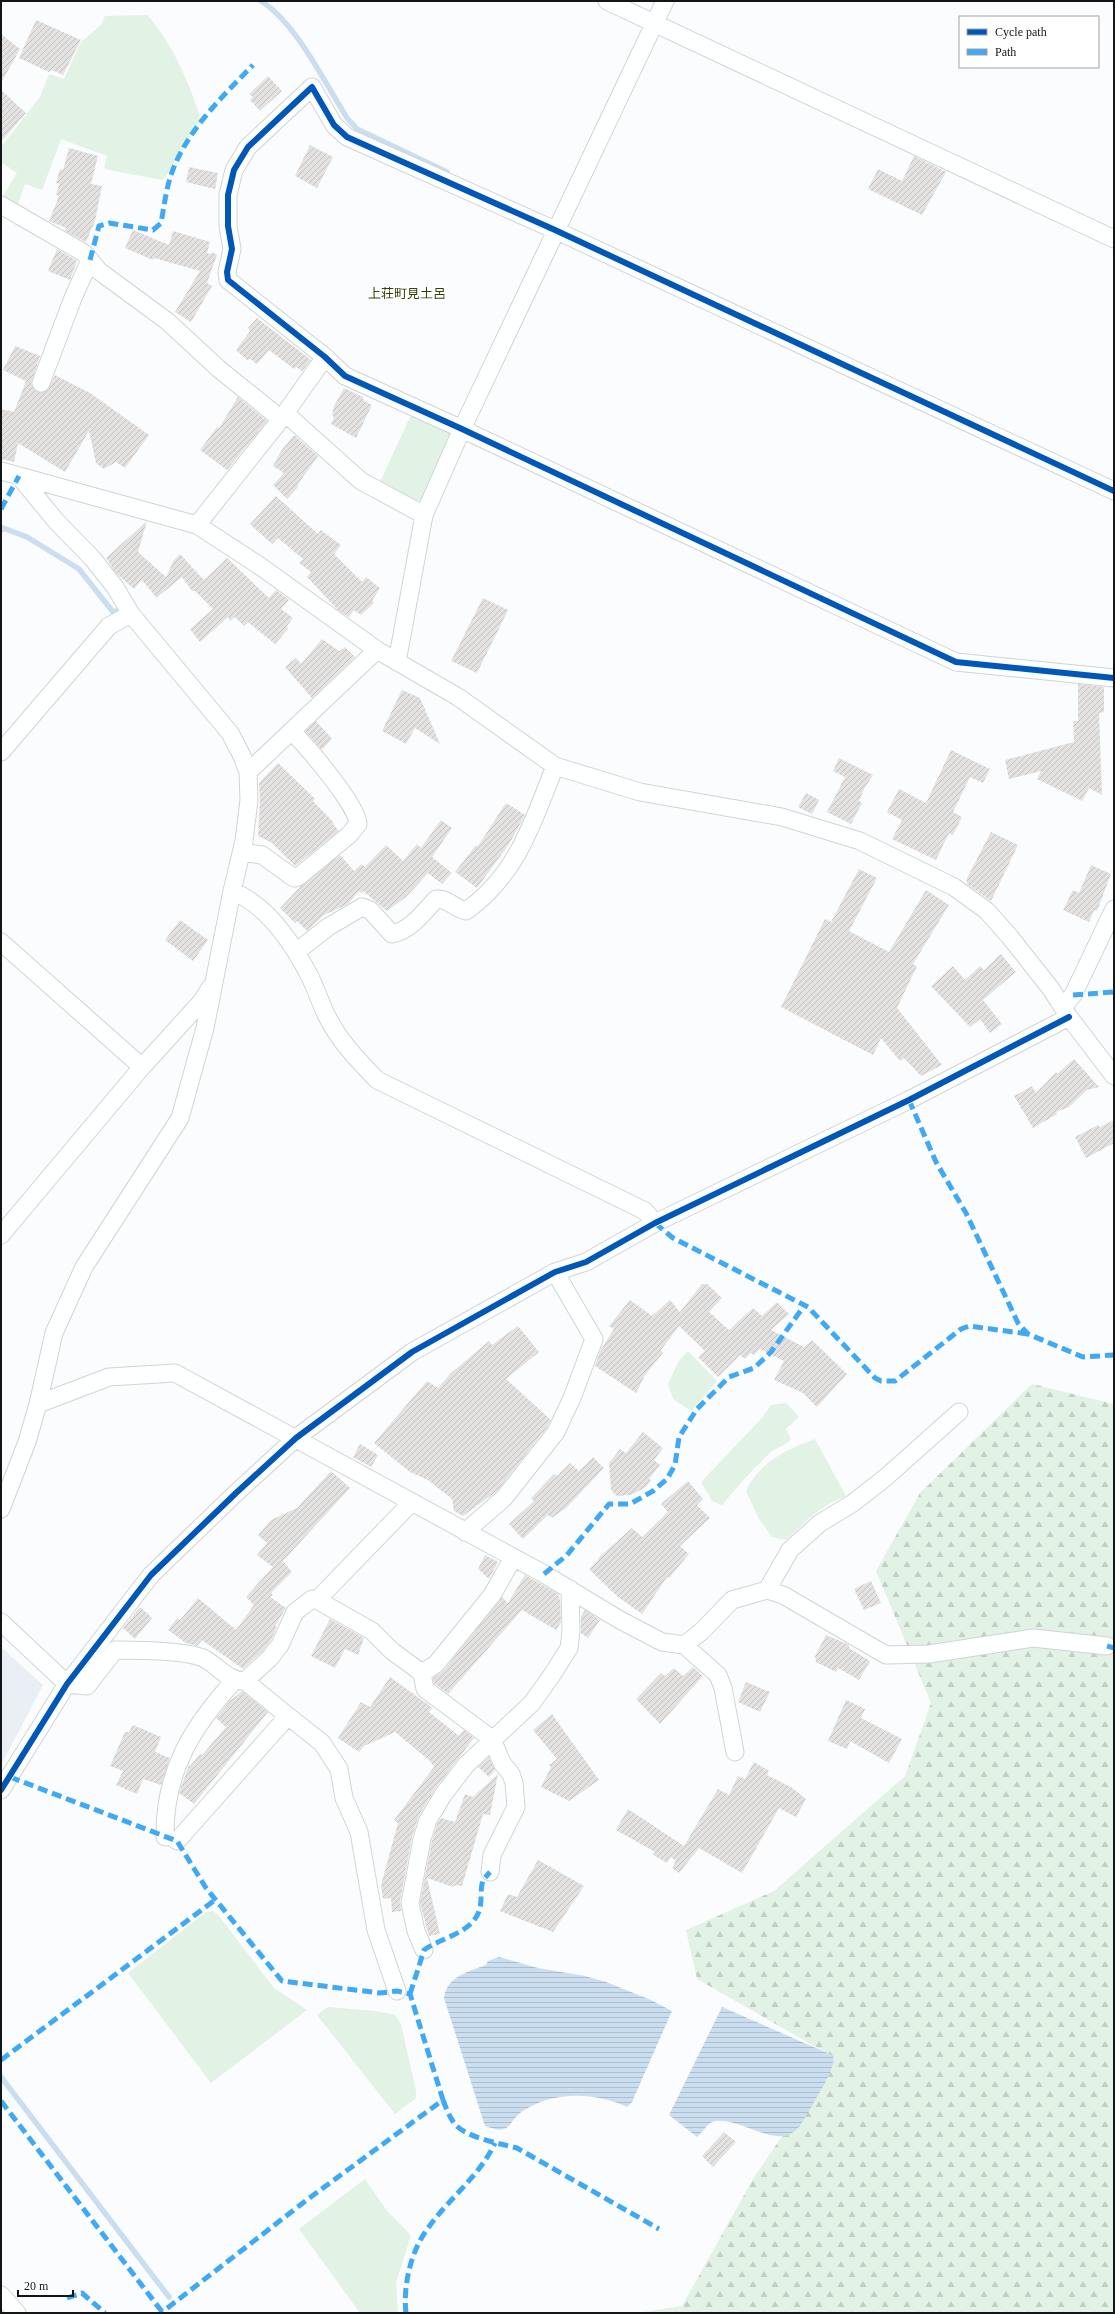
<svg xmlns="http://www.w3.org/2000/svg" width="1115" height="2314" viewBox="0 0 1115 2314" font-family="'Times New Roman','Noto Sans JP',serif">
	<defs>
		<pattern id="forest-firs" width="22" height="20" patternUnits="userSpaceOnUse"><rect width="22" height="20" fill="#e2f2e5"/><path d="M5 1l3.5 6h-7zM16 11l3.5 6h-7z" fill="#c1cfc4"/></pattern>
		<pattern id="water-rules" width="6" height="5" patternUnits="userSpaceOnUse"><rect width="6" height="5" fill="#cadef0"/><path d="M0 2.5h6" fill="none" stroke="#acbecd"/></pattern>
		<pattern id="building-hatch" width="6" height="6" patternUnits="userSpaceOnUse"><rect width="6" height="6" fill="#e3e2e1"/><path d="M-1 1l2-2M0 6l6-6M5 7l2-2" fill="none" stroke="#c2c1c0"/></pattern>
	</defs>
	<rect width="100%" height="100%" fill="#fbfcfd"/>
	<path fill="#eaeff5" d="M1,1647l42,38 -42,80z"/>
	<path fill="#e2f2e5" d="M147,15c22,22 44,71 53,102v3l-33,55 -5,5 -53,-10 -5,-2 3,-12 -46,-17 -19,51 -17,-6 -8,23 -16,-8 16,-26 -16,-11v-15l39,-50 9,-23 15,5 17,-37 20,-17 4,-9z
		M411,415l40,18 1,4 -29,62 -8,3 -36,-18z
		M688,1351l29,30 -26,30 -18,-12 -5,-15 11,-23z
		M786,1403l13,14 -13,12 5,10c-5,7 -15,8 -21,14 -17,16 -33,34 -48,52l-10,-4 -11,-19 61,-64 9,-13z
		M815,1439l31,57c-24,8 -42,27 -60,44l-14,-3 -13,-18 -13,-28c12,-28 41,-42 69,-52z
		M213,1911l6,5 55,72 33,22 -96,73 -83,-110 78,-61z
		M328,2007l48,4 19,4 6,9 15,67v7l-21,16 -78,-99z
		M365,2179l22,32 24,24 -15,48 2,30h-38l-61,-84z"/>
	<path fill="url(#forest-firs)" d="M1032,1384l82,20v909h-477l45,-7 71,-127 82,-121 -138,-79 -11,-49 88,-39 131,-115 26,-73 -55,-132 44,-78z"/>
	<path fill="url(#water-rules)" d="M499,1957l39,11 47,8 21,6 45,18 21,11 -40,91 -5,5c-30,-14 -69,-16 -99,1 -4,2 -9,5 -12,9 -4,3 -5,9 -10,11 -7,4 -14,0 -21,-2l-41,-128c3,-22 24,-26 42,-33l2,-4z
		M722,2007l110,48 2,4c-3,17 -14,32 -22,47 -6,8 -11,22 -20,27 -19,13 -60,-19 -80,-11 -6,3 -10,11 -15,15l-28,-22z"/>
	<g fill="none" stroke-linecap="round" stroke-linejoin="round">
		<path stroke="#cadef0" stroke-width="5.5" d="M261,1c35,22 64,82 86,117l10,11 90,43
			M1,530l2,-2 24,9 52,32 34,43 8,-2
			M1,2077l168,220"/>
	</g>
	<path fill="url(#building-hatch)" d="M36,20l45,20 -18,35 -11,-5 -3,2 -30,-14z
		M1,34l19,15 -19,34z
		M268,76l14,15 -22,20 -10,-11 3,-3 -4,-3z
		M1,90l25,23 -25,29z
		M310,145l23,12 -16,31 -22,-12z
		M69,148l29,8 -7,28 11,2 -7,35 -9,21 -21,-11 1,-3 -17,-7 10,-25 -3,-1 3,-11 -3,-1 4,-14 3,1z
		M914,156l32,16 -24,43 -54,-26 10,-20 24,12z
		M189,167l29,6 -3,16 -29,-7z
		M133,230l36,15 4,-14 37,11 -3,11 3,1 2,-2 5,3 -10,28 5,3 -21,36 -16,-10 25,-41 -46,-13 -1,2 -28,-12z
		M57,249l20,12 -7,19 -22,-9z
		M257,318l54,42 -9,11 -6,-4 -2,2 -25,-19 -12,14 -7,-5 -3,1 -11,-10 14,-19 -2,-3z
		M15,346l25,10 -9,28 6,8 11,-2 7,-15 35,18 59,42 -24,33 -9,-6 -12,7 -8,-6 -7,-32 -24,41 -47,-29 -4,19 -13,-3v-50l13,3 12,-31 -23,-11z
		M344,388l19,9v3l9,5 -16,33 -25,-14 3,-7 -2,-2 2,-9z
		M238,397l29,24 -40,49 -27,-20 17,-23 2,1z
		M294,435l24,21 -20,28v3l-11,12 -14,-14 11,-12 -11,-7 8,-15z
		M276,496l42,38 3,-4 20,15 -7,9 28,28 4,-5 14,11 -8,13 2,2 -13,12 -7,-5 -5,7 -10,-6 -32,-34 4,-5 -12,-9 4,-4 -25,-21 -6,6 -22,-20z
		M147,521l-9,31 28,25 8,-17 6,-6 24,26 23,-22 42,40 7,-8 13,10 -8,9 12,9 -6,8 1,3 -13,15 -27,-22 -4,4 -9,-9 -5,4 -2,-4 -28,25 -10,-13 23,-20 -18,-18h-3l-10,-14 -27,22 1,-2 -14,-17 -8,9 -18,-16 -10,-15z
		M483,598l25,12 -31,63 -26,-12z
		M322,639l17,12 6,-4 10,10 -43,41 -27,-31 11,-9 5,6z
		M1078,684l26,3v25l-5,1 3,82 -13,-7 -7,13 -45,-22 4,-8 -32,8 -4,-19 69,-18 -1,-21h5z
		M402,690l18,8 20,46 -25,-16 -9,16 -24,-13z
		M316,721l16,18 -10,11 -17,-19z
		M951,750l39,19 -7,14 -13,-6 -17,35 9,5 -9,18 -4,-2 -13,27 -44,-21 10,-19 -15,-8 12,-23 27,14z
		M839,758l34,17 -9,14 -5,12 3,2 -11,21 -24,-12 18,-35 -12,-6z
		M278,763l37,36 -2,2 21,22 -1,1 6,7 -44,35 -23,-23 -14,-7 2,-35 -1,-18z
		M806,793l13,7 -7,14 -14,-7z
		M506,803l19,12 -16,29 -32,44 -22,-16 21,-27 2,1z
		M441,820l11,8 -20,29 20,16 -10,11 -14,-11 -22,24 -19,14 -24,-20 -2,2 -2,-2 -11,13 -24,11 -17,16 -10,-10 -2,2 -15,-15 21,-22 39,-31 14,16 7,-7 4,3 21,-22 17,16 14,-17 4,4z
		M991,832l27,13 -27,56 -24,-17v-6z
		M1091,865l20,9 -14,37 -3,-1 -5,12 -26,-12 10,-20 6,3z
		M859,869l18,9 -28,53 40,21 37,-62 23,15 -36,59 4,2 -20,42 45,57 -21,11 -17,-18 -4,3 -19,-23 -8,17 -92,-48 44,-88 6,3z
		M180,920l28,20 -15,21 -28,-21z
		M1001,954l15,18 -33,28 19,24 -12,9 -10,-14 -10,8 -39,-41 22,-20 12,14 15,-14 4,4z
		M1074,1059l25,28 -12,3 -18,17 -13,5 1,2 -24,14 -19,-32 18,-10 4,7 20,-21 1,2z
		M1114,1120v23l-28,15 -11,-21 23,-12 2,2z
		M702,1284h5l15,14 -13,14 20,18 24,-22 9,8 15,-14 12,12 -18,16 33,17 8,-7 35,34 -30,33 -14,-14 -29,-13 10,-19 -24,-12 -6,6 -3,-2 -6,6 -5,-4 -22,22 -20,-20 7,-6 -26,-25 -18,24 2,3 -18,22 -9,18 -41,-27 5,-15 14,-22 -5,-3 21,-26 22,16 18,-16 10,12z
		M518,1326l21,26 -33,27 45,41 -4,7 -50,64 -34,25 -9,-5 -2,-12 -24,-19 -18,-8 -36,-29 53,-62 11,7 13,-15 38,-32 3,4z
		M643,1432l20,16 -9,12 6,5 -11,14 2,1 -5,7 -15,8 -14,1 -6,-6 -2,-27 11,-14 6,4z
		M360,1444l18,11 -7,12 -18,-10z
		M593,1457l11,11 -38,40 -14,10 -4,-3 -25,24 -14,-15 25,-23 -3,-3 23,-24 3,2 13,-13 9,8z
		M331,1471l19,17 -67,73 9,11 -21,21 2,2 -3,2 16,11 -11,18 2,1 -6,13 -8,11 -20,18 -41,-29 -5,6 -11,-3 -18,-13 9,-12 3,2 18,-22 38,32 18,-25 -8,-8 27,-30 -16,-12 10,-12 -9,-8 13,-15 26,-12z
		M688,1481l15,18 -6,6 13,13 -30,28 9,8 -20,24 -2,-1 -25,37 -24,-17 -29,-28 10,-10 -1,-1 34,-30 10,9 26,-25 -7,-8z
		M485,1555l13,7 -9,17 -11,-10z
		M525,1575l33,19 2,6 1,22 -5,8 -34,-20 -74,84 -14,-11 -1,-5 11,-8 58,-73 6,6z
		M871,1581l10,22 -17,7 -10,-21z
		M140,1607l12,11 -17,21 -12,-11z
		M585,1610l15,10 -12,18 -7,-5v-17z
		M330,1619l34,19 -6,17 -13,-6 -10,19 -24,-12z
		M826,1635l23,10v3l21,13 -11,19 -21,-12 -2,4 -20,-10 -1,-6z
		M693,1667l10,9 -43,48 -24,-25 25,-26 4,3 9,-8 9,8z
		M390,1677l43,31 -4,4 30,24 5,-6 10,8 -39,51 -16,26 -7,22 -12,64 1,10 -9,1 -1,-14 -8,1 -2,-14 17,-62 -4,-3 40,-53 -4,-6 -35,-29 -31,14 -5,6 -21,-14 23,-36 9,5z
		M746,1682l24,10 -10,20 -22,-10z
		M242,1691l26,21 -74,92 -15,-11 10,-28 1,1 10,-12 2,1 24,-28 -10,-9 14,-17z
		M846,1700l19,9 -4,9 41,21 -13,24 -39,-22 -3,8 -19,-8z
		M552,1714l47,66 -30,21 -28,-14 10,-20 -2,-2 8,-6 -24,-29z
		M133,1725l28,12 -6,15 15,6 -9,27 -18,-6 -6,15 -21,-9 7,-14 -13,-5 15,-34h4z
		M489,1757l6,13 -6,7 -11,-10z
		M754,1762l15,9 -2,4 24,12 15,12 -10,18 -17,-9 -37,65 -43,-25 -20,25 -7,-5 4,-7 -5,-4 -4,6 -14,-8 2,-3 -39,-22 12,-21 56,37 34,-57 11,6 9,-19 7,3z
		M498,1774l-8,41 -7,-1 -21,72 -7,-1 -2,2 -26,-9 13,56 -11,2 -9,-33 12,-62 5,-17 4,-6 14,4 10,-28 8,3z
		M538,1860l46,26 -31,46 -53,-21 8,-17 9,3z
		M724,2132l12,10 -23,25 -11,-11z"/>
	<g fill="none" stroke-linecap="round" stroke-linejoin="round">
		<defs>
			<path id="minor" d="M607,1l507,238
				M1,205l83,48 15,18 68,50 52,48 62,50 -84,106
				M41,383l32,-85 17,-38
				M285,413l76,68 63,34
				M281,419l44,-62
				M1,471l196,54 60,39 120,86 81,47 97,69 85,26 142,25 78,24 94,46 33,24 23,26 41,52 18,28 45,59
				M1114,491l-559,-261 -208,-93 -13,-12 -22,-38 -64,60 -14,23 -6,25v31l4,23 -5,23 1,8 97,77 20,19 117,53 494,233 158,16
				M397,662l27,-147 38,-86 203,-428
				M1,752l108,-126 22,-12
				M248,772l129,-122
				M242,852l20,3 32,23 4,-1 51,-42 9,-11c0,-18 -52,-79 -67,-93
				M232,891c35,14 60,51 77,84 8,15 12,31 20,45 12,23 30,41 48,60l268,131 10,12
				M1,942l141,125
				M296,952l32,-25 34,-20 8,3 22,24c19,-4 31,-21 44,-35 12,-1 19,10 30,12 51,-36 67,-89 89,-145
				M1063,1007l10,-12 41,-86
				M1,1235l141,-168 60,-66 8,-13
				M38,1404l71,-27 66,-4 369,201 76,46 42,22 22,3 34,30 5,13 12,64
				M1,1509l26,-67 11,-38 16,-71 30,-66 96,-149 25,-90 27,-137 12,-50 5,-41 -1,-28 -6,-16 -12,-23 -99,-119 -16,-27 -23,-29 -36,-37 -37,-45
				M465,1532l39,-34 52,-66 16,-34 22,-59 -39,-67
				M767,1590l23,-40 30,-27 33,-20 32,-25 74,-66
				M317,1600l94,-97
				M1,1622l66,62 20,2 28,-36c22,0 69,0 88,8 16,8 24,23 42,23l25,-23 10,-13 15,-33 17,-13 5,1 55,31 20,20 30,22 3,16 67,50 10,24 9,11 3,9 2,24 -24,48 -2,17
				M684,1645l17,-13 31,-32 35,-10 16,5 103,60 43,-1 104,-16 74,8
				M422,1673l14,-9 56,-69 21,-37
				M245,1681l43,35
				M1,1790l66,-106 84,-109 85,-82 60,-55 116,-86 143,-80 31,-10 69,-39 254,-123 160,-83
				M165,1837c-1,-65 27,-110 69,-156
				M177,1841l111,-125 34,27 17,26 5,29 15,34 17,98 21,61
				M424,1950l-8,-19 -6,-28 12,-64 6,-19 15,-25 23,-30 66,-62 20,-28 17,-27 2,-17 -1,-42
				M1,2295l16,18"/>
		</defs>
		<use href="#minor" stroke="#d1d3d5" stroke-width="19"/>
		<use href="#minor" stroke="#feffff" stroke-width="17"/>
		<path stroke="#3fa9f5" stroke-width="5" stroke-dasharray="10 5" stroke-linecap="butt" d="M90,260l9,-34 10,-3 44,7 8,-7c3,-16 5,-33 10,-48 15,-44 51,-78 82,-110
			M1,509l18,-33
			M1073,995l41,-3
			M909,1100l27,62 30,51 52,110 10,11 55,23 31,-2
			M655,1223l18,15 135,69 67,71 6,3h14l66,-52 8,-3 59,8
			M544,1574l23,-19 42,-51h21l23,-13 14,-12 8,-14 4,-28 18,-28 32,-32 25,-9 17,-16 33,-46
			M1107,1646l7,2
			M10,1777l167,64 29,47 76,93 98,12 17,-2 13,3 33,106 -135,99 -147,114
			M410,1994l14,-44c18,-13 50,-17 56,-42 2,-9 0,-19 3,-28l7,-8
			M1,2060l214,-160
			M443,2100c3,8 6,16 11,23 10,14 47,21 63,25l142,81
			M1,2101l162,212
			M67,2298l15,-5 23,20
			M406,2313c-3,-25 4,-58 18,-79 21,-33 54,-55 71,-91"/>
		<defs>
			<path id="cycleway" d="M1114,491l-559,-261 -208,-93 -13,-12 -22,-38 -64,60 -14,23 -6,25v31l4,23 -5,23 1,8 97,77 20,19 117,53 494,233 158,16
				M1,1790l66,-106 84,-109 85,-82 60,-55 116,-86 143,-80 31,-10 69,-39 254,-123 160,-83"/>
		</defs>
		<use href="#cycleway" stroke="#fff" stroke-width="8"/>
		<use href="#cycleway" stroke="#0057b8" stroke-width="6"/>
	</g>
	<g text-anchor="middle" stroke-width="3" stroke-linejoin="round" paint-order="stroke">
		<g font-size="13" fill="#354106" stroke="#fff">
			<text x="407" y="298">上荘町見土呂</text>
		</g>
	</g>
	<rect width="1115" height="2314" fill="none" stroke="#121518" stroke-width="4"/>
	<rect x="959" y="16" width="140" height="52" fill="#ffffff" stroke="#a0a1a3"/>
	<rect x="967" y="29" width="20" height="6" fill="#0057b8" stroke="#a0a1a3"/>
	<text x="995" y="36" font-size="12" fill="#121518">Cycle path</text>
	<rect x="967" y="49" width="20" height="6" fill="#3fa9f5" stroke="#a0a1a3"/>
	<text x="995" y="56" font-size="12" fill="#121518">Path</text>
	<path d="M18 2290v6h55v-6" fill="none" stroke="#121518" stroke-width="2"/>
	<text x="24" y="2290" font-size="12" fill="#121518" stroke="#ffffff" stroke-width="3" paint-order="stroke">20 m</text>
</svg>
